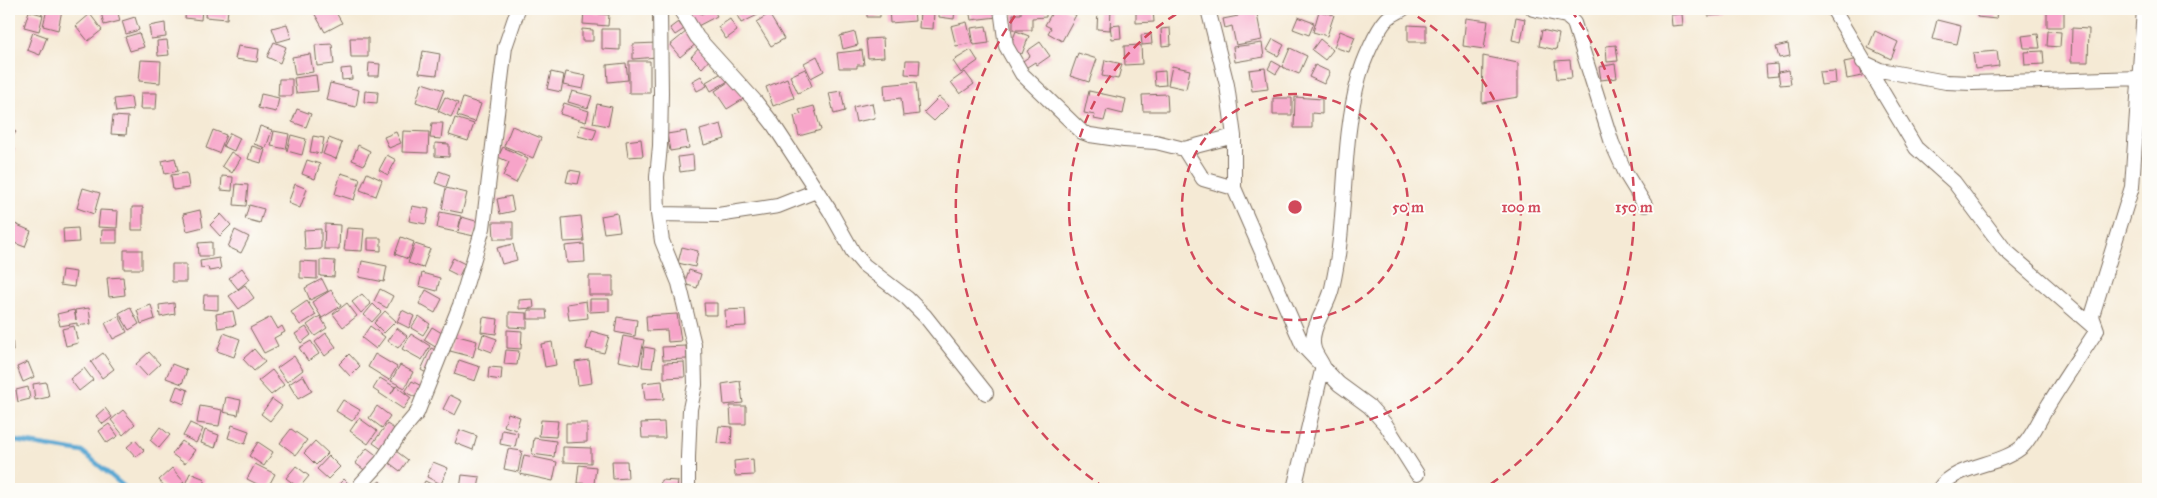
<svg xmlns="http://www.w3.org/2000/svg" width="2157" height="498" viewBox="0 0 2157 498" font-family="'IM FELL Great Primer',serif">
	<rect width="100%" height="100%" fill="#fdfcf7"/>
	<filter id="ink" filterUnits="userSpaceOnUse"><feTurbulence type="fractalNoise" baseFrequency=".02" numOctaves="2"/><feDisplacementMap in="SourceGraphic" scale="10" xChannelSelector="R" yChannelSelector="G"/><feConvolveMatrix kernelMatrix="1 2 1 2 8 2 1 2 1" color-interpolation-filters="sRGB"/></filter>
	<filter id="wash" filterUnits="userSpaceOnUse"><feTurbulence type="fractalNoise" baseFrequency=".0096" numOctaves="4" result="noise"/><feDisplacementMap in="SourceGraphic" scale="20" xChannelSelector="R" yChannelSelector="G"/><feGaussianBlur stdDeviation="1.12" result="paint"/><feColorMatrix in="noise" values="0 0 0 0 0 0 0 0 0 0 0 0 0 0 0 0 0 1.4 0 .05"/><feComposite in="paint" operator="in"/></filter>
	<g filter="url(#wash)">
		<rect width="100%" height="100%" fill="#f5ead5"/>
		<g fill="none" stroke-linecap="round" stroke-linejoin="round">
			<path stroke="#59a7d3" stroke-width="4.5" d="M9,440l74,12 44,37"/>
		</g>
		<g id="blocks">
			<path fill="#f7a4c9" d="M47,9l15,1 -4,20 -15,-4z
				M111,9h6l3,12 -16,4 -3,-13z
				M186,9h16l-1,11 -16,-2z
				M206,9h22l-1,10 -22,-2z
				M318,9h16l8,14 -17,9 -12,-21z
				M584,9h10v4l15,2 -1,11 -25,-2z
				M684,9h14l3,5 12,-5 4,7 -23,12z
				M744,9h19l1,3 -23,11 -5,-10z
				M867,9h13v8h-13z
				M889,9h25l1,12 -25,2z
				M939,9h16l-1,10 -15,-2z
				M969,9h28v8l-26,3z
				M1021,9h25v8l-14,1v12h-19v-16h8z
				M1054,9h10l12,6 -14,26 -14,-8 3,-5 -6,-3z
				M1098,9h13l-1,21 -13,-1z
				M1136,9h17l1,13 -18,1z
				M1237,9h19l6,31 -26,5 -4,-19 -7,2 -2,-9 15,-3z
				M1707,9h14v6l-13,1z
				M1978,9h19l-1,10 -19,-2z
				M2047,9h17v18h-17z
				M920,10l14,1 -1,18 -14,-1z
				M29,11l14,4 -4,16 -15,-4z
				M1319,11l15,4 -7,21 -14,-4z
				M90,14l12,16 -14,11 -12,-15z
				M769,14l15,25 -13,7 -15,-24z
				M1682,14l1,11 -11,1 -1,-11z
				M135,17l4,13 -13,4 -4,-13z
				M1298,17l16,6 -5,12 -16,-6z
				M1516,17l9,2 -4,23 -9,-2z
				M1466,18l22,3 -4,28 -21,-3z
				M730,19l7,12 -11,8 -8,-12z
				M1937,20l24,6 -4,18 -25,-5z
				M678,22l6,7 -9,6 -5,-7z
				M967,22l5,21 -16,3 -5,-20z
				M165,23l1,14 -15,2 -2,-13z
				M287,24l4,14 -14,4 -5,-14z
				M1120,25l1,13 -9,1 -2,-13z
				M1408,25l18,1v16h-18z
				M986,26l3,17 -15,2 -3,-17z
				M1170,28l1,17 -9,1 -1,-17z
				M2072,28l17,1 -1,33h-17z
				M582,29l11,1v11h-11z
				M602,29h18v21l-18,-1z
				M1542,30l17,4 -3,16 -17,-4z
				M687,31l10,12 -17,14 -10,-12z
				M1016,31l13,5 -7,18 -13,-5z
				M1340,31l15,6 -6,15 -15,-5z
				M1875,31l23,11 -7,17 -23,-11z
				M2048,31l13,1 -1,15 -13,-1z
				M33,32l14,5 -7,18 -13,-5z
				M855,32l3,13 -15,4 -3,-13z
				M139,33l5,14 -14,4 -5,-14z
				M1151,34l1,10 -10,1 -1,-10z
				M2038,34l2,14h-16l-2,-12z
				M350,38h18v19h-17z
				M883,38l1,19 -16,1 -2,-19z
				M1273,39l11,6 -6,11 -11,-6z
				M1320,39l13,11 -8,10 -13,-10z
				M167,40l2,15 -11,1 -1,-15z
				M274,42l12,5 -6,16 -13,-6z
				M1040,42l10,14 -13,9 -2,-3 -11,7 -4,-6 10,-7 -3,-5z
				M657,43v14l-24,2v-15z
				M1262,43l2,14 -29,5 -2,-15z
				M332,44l2,20 -17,2 -2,-21z
				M1788,44l2,12 -11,2 -3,-11z
				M1141,45l1,19 -17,1 -1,-19z
				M1616,45l2,16 -11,1 -1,-16z
				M238,46l21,3 -2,13 -22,-3z
				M699,48l12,10 -9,10 -11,-11z
				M1290,48l17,8 -8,18 -17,-7z
				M862,50l2,15h-7v3h-18l-2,-15z
				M971,50l7,11 -17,12 -8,-12z
				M423,51l17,3 -3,21 -18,-2z
				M1997,51l2,15 -24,3 -2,-16z
				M2043,51l1,13 -19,1 -1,-13z
				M1078,53l19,6 -8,23 -19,-6z
				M310,54l3,18 -18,3 -3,-18z
				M817,56l7,15 -13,7 -7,-15z
				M1483,56l35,7v34l-36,6z
				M1859,59l3,17 -15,3 -3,-17z
				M141,60l20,1 -1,22 -21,-2z
				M906,60h14l-1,15 -14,-1z
				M1105,60l17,4 -4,15 -16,-3z
				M1570,60l2,18 -15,1 -2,-18z
				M629,61h21v32h-21z
				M1272,61l9,5 -5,8 -8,-5z
				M369,63l11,1 -1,12h-11z
				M626,63l2,17 -20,2 -1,-17z
				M1615,64l2,14 -16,2 -2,-13z
				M1777,64l1,12 -11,1 -1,-12z
				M1315,65l15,7 -6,12 -15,-7z
				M1172,66l18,4 -4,19 -18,-4z
				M351,68l1,11 -10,1 -1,-11z
				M1265,68l3,21 -16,2 -3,-21z
				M805,69l7,17 -14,7 -8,-17z
				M1789,70l2,14 -11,1 -2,-13z
				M725,71l5,9 -19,11 -5,-9z
				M1165,71l1,14 -11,1 -1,-14z
				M1835,71l1,12 -15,2 -2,-13z
				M551,72l13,3 -3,17 -14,-3z
				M566,72l20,4 -3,13 -20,-4z
				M965,72l9,12 -14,10 -9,-12z
				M316,75l2,16 -22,2 -2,-15z
				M701,76l6,10 -10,5 -5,-10z
				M787,78l7,20 -21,8 -7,-19z
				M279,79h13v17h-14z
				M731,80l14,18 -18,11 -12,-18z
				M916,82l3,32 -16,2 -2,-18 -16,2 -1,-15z
				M330,83l29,7 -3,17 -30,-7z
				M422,83l22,7 -7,19 -21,-7z
				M365,91l13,1 -1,11 -13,-1z
				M572,91l20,5 -4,12 -20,-6z
				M841,91l4,20 -11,3 -5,-21z
				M1089,91l37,8 -3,15 -16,-4 -3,11 -10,-2 1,-4 -11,-2z
				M141,93h16l-1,16h-16z
				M261,94l18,4 -3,14 -18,-4z
				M1167,94l1,17h-25l-1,-16z
				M131,97l2,13 -17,2 -2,-13z
				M445,97l13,6 -7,14 -13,-6z
				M939,97l10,9 -15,15 -10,-9z
				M1295,97l27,2v15l-10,-1v15h-18z
				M463,98l18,6 -6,18 -18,-6z
				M1273,98h19v17h-19z
				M564,103l25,8 -3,11 -26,-8z
				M872,103l3,15 -19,4 -3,-15z
				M597,104l15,3 -4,19 -15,-3z
				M814,106l7,24 -22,6 -5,-20 7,-2 -2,-4z
				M297,109l14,5 -5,13 -14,-5z
				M113,116l15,1 -2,18 -15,-1z
				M455,118l19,6 -6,17 -19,-6z
				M432,123h11l-2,16 -11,-1z
				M721,124l4,15 -21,6 -4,-15z
				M581,125l16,4 -4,11 -15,-4z
				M260,126l12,4 -6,18 -12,-4z
				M512,126l29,12 -8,20 -29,-12z
				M9,127l7,5 -7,9z
				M213,130l13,5 -7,18 -13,-5z
				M274,131l15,3 -3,15 -15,-3z
				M403,131l26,1 -1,21 -26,-1z
				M686,131l3,17 -19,3 -3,-17z
				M396,132l5,11 -12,5 -5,-11z
				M230,133l10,5 -6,13 -11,-5z
				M291,135l15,4 -4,16 -15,-4z
				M313,136l11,2 -3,16 -11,-2z
				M329,138l13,5 -6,16 -13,-5z
				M641,139l2,17 -15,1 -2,-16z
				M435,143l14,1v13l-14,-1z
				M358,145l12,6 -6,14 -12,-5z
				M9,146l6,3 -6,13z
				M252,146l13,4 -4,13 -13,-4z
				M503,147l25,12 -12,24 -13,-7 6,-14 -11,-5z
				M231,152l10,6 -9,15 -10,-7z
				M387,155l9,5 -8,15 -9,-5z
				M693,155l1,15 -14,2 -2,-15z
				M175,158l3,13 -13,3 -3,-13z
				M307,160l13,4 -5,15 -13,-5z
				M569,170l12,2 -3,12 -12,-2z
				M439,171l11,4 -4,12 -11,-4z
				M187,173l2,15 -16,2 -2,-15z
				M341,173l19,6 -6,21 -19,-6z
				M367,173l15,7 -6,16 -16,-6z
				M222,176l11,1 -1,14 -11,-1z
				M236,184l12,1 -2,21 -12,-1z
				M295,184l12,5 -7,19 -12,-5z
				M83,188l17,5 -6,21 -17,-6z
				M446,188l21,5 -5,20 -20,-4z
				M511,196l3,15 -14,3 -3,-15z
				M249,205l15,4 -4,14 -15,-4z
				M412,206l17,3 -3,15 -17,-3z
				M132,207h11v23h-11z
				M100,210l18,1 -1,17 -19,-1z
				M200,210l3,17 -16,4 -4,-17z
				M440,212l21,4 -3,15 4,-14 17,5 -5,14 -37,-8z
				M617,213l3,18 -16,2 -3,-17z
				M221,214l10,11 -11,11 -10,-11z
				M581,216l3,25 -20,1 -2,-24z
				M493,222h20v17h-19z
				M15,224l16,7 -6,16 -16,-6z
				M325,224l15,1 -1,24h-15z
				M78,228l1,14 -15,1 -1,-14z
				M347,228l17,1 -2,22 -18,-1z
				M321,229v20l-16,1 -1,-20z
				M102,230h15v13h-16z
				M235,230l14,7 -8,16 -13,-6z
				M401,237l13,5 -6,17 -13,-5z
				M368,238h13v13l-13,-1z
				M212,242v14h-13l-1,-13z
				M415,244l15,5 -7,19 -15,-5z
				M513,244l4,16 -15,4 -5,-16z
				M584,244l1,18 -18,1 -2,-17z
				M682,247l16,4 -3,16 -17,-4z
				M124,250h18v19h-18z
				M219,258l2,11 -12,2 -1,-4 -7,1 -1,-7z
				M453,258l12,6 -6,12 -12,-6z
				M320,260l15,1 -1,16 -14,-1z
				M300,261l17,1v17l-17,-1z
				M362,261l25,5 -3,16 -25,-5z
				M172,264h14v18h-14z
				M242,268l8,11 -12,10 -9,-11z
				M62,270l14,2 -2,15 -14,-2z
				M689,270l12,4 -4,14 -13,-4z
				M422,273l18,5 -3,13 -18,-5z
				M589,276h24v19h-24z
				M123,277l2,18 -16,2 -2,-19z
				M322,279l6,12 -18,9 -5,-12z
				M245,285l9,13 -15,11 -10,-13z
				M380,289l13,7 -6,12 -13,-7z
				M331,290l10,16 -19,12 -10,-16z
				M426,290l16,9 -7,14 -16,-9z
				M362,294l9,10 -10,9 -9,-11z
				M204,295h14v15l-15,-1z
				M533,299l1,9 -15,1v-9z
				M590,299h19v12l-19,1z
				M307,301l9,14 -16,10 -9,-13z
				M586,301l2,17 -19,2 -2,-16z
				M174,303l1,11 -15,3 -1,-12z
				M347,303l10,13 -14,11 -10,-13z
				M704,303h13v12h-12z
				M373,304l8,8 -9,10 -8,-7z
				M151,305l4,14 -14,5 -4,-14z
				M130,307l9,17 -10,6 -10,-17z
				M89,308l2,16 -14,2v-3l-17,3 -3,-12 17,-4 2,10 -1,-10z
				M745,309l1,17 -20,1 -1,-17z
				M402,310l12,6 -5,12 -12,-6z
				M528,310h18l1,9h-19z
				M233,311l3,14 -18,3 -2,-14z
				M385,311l11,10 -12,12 -10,-10z
				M509,312l18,1v15l-18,-1z
				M677,314l4,27 -13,1 -1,-12 -20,1 -1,-15z
				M119,316l8,16 -14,7 -8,-16z
				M320,316l7,12 -12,8 -8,-11z
				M419,316l11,8 -7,11 -12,-7z
				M271,317l7,12 4,-3 3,6 -11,6 4,8 -14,7 -14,-25z
				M483,317l15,2 -2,15 -15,-2z
				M617,317l20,3 -2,16 -20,-4z
				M74,326l4,17 -12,3 -4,-17z
				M370,326l15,11 -9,12 -14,-11z
				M306,327l5,8 -10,8 -6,-9z
				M432,327l13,8 -8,13 -13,-8z
				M397,328l10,8 -9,12 -10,-7z
				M507,330l15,1 -1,18 -14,-1z
				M591,331l18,5 -5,17 -18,-4z
				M12,333l1,18 -4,1v-18z
				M224,333l16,6 -6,18 -17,-6z
				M326,333l10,14 -11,9 -10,-14z
				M411,334l19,12 -8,14 -20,-11z
				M483,334l14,5 -5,13 -13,-5z
				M454,335l23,6 -4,16 -23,-6z
				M623,336l21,4 -5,25 -21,-4z
				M311,341l8,13 -11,7 -9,-13z
				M552,342l4,23 -11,2 -4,-23z
				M686,346l1,13 -24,1 -1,-13z
				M644,347l11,2 -3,19 -10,-1z
				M431,348l9,4 -10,23 -9,-5z
				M254,349l11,13 -11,9 -11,-12z
				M506,350l13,1 -2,14 -13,-1z
				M149,352l11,12 -13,12 -11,-12z
				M103,353l11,16 -12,9 -11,-16z
				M349,354l11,12 -10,10 -11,-12z
				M375,354l22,13 -8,13 -21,-13z
				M294,356l9,14 -16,12 -10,-14z
				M459,360l21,7 -5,14 -21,-7z
				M589,360l3,23 -14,2 -3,-23z
				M28,362l6,15 -11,5 -6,-15z
				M684,362l1,15 -21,1v-15z
				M172,364l15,6 -5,14 -16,-6z
				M400,365l13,7 -8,16 -14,-7z
				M489,367l13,1 -1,12 -13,-2z
				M84,368l9,12 -14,11 -9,-12z
				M272,370l12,15 -13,10 -13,-14z
				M303,375l9,16 -14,8 -9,-15z
				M380,378l15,9 -4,7 5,-8 15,12 -8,11 -30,-20z
				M412,381l13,7 -6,11 -14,-7z
				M662,381l2,18 -19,1 -2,-17z
				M740,381l3,22 -19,2 -2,-21z
				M46,382l3,15 -14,3 -2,-16z
				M177,386l11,4 -4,14 -12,-5z
				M28,387l2,12 -12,3 -2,-12z
				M450,395l12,6 -7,14 -12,-6z
				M226,397l15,3 -3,15 -15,-3z
				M272,399l10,7 -12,15 -9,-7z
				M343,400l17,10 -8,11 -16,-10z
				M200,406l22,4 -3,16 -22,-3z
				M377,406l13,10 -8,12 -13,-10z
				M730,406h16v18h-15z
				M105,408l7,9 -9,7 -7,-8z
				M123,410l12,14 -12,11 -12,-15z
				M508,413l12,4 -4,13 -12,-4z
				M359,418l18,13 -9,13 -18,-13z
				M541,420l17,1 -2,16 -17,-1z
				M664,422l1,16h-23l-1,-15z
				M190,423l13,6 -7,14 -13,-7z
				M566,423h21v19l-21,1z
				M109,424l9,12 -11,7 -8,-12z
				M387,424l12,8 -16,18 -10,-7z
				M232,425l17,6 -4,13 -17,-6z
				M719,426l13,1 -1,17 -14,-1z
				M160,427l10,8 -11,13 -9,-8z
				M291,429l16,11 -11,15 -16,-12z
				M205,430l14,5 -4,13 -14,-5z
				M460,430l17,6 -4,14 -18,-7z
				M502,430l16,3 -3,14 -15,-3z
				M534,438l22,3 -2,16 -22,-3z
				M135,440l9,10 -8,7 -9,-10z
				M182,441l13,9 -10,14 -13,-10z
				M315,441l13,12 -12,12 -12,-12z
				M258,442l15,10 -9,14 -15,-10z
				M563,447l28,1v15l-28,-1z
				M367,448l12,9 -12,15 -12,-9z
				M508,449l14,2 -4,21 -14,-3z
				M396,451l12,9 -8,11 -12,-9z
				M524,455l33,7 -4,19 -33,-7z
				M329,456l11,11 -12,12 -11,-10z
				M753,459l1,16 -19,1 -1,-15z
				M612,461h15l1,17 -15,1z
				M433,462l15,6 -7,16 -14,-7z
				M255,464l20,10 -8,15 -20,-10z
				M579,465l17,2 -2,17 -17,-1z
				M296,466l13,10 -10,12 -13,-10z
				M172,468l12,14 -8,7h-9l-8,-9z
				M190,473l15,6 -4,10h-18z
				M462,475l18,2 -2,12h-18z
				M344,479l10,10h-20z
				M661,480l17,1 -1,8h-17z
				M380,481l6,8h-17z
				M425,481l14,7 -1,1h-17z
				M612,486h17v3h-17z"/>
		</g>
	</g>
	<g filter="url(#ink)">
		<use href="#blocks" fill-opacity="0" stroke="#7c6d5e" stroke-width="1"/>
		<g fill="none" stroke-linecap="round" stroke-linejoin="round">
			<defs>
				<path id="minor" d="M660,9l1,84 -1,53 -3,31 1,37 4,27 17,42 15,62 1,40 -5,24 -2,48v32
					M680,9l17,28 58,64 18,23 57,87 23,41 11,13 43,33 18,18 61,77
					M1001,9l5,37 16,28 60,58 8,3 34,5 32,2 28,7 50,-13
					M1208,9l19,76 7,51v52l69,158 36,38 30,22 17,19 31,49
					M1533,9l33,7 8,7 38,120 14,31 19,31
					M1833,9l83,139 38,34 51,68 92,80
					M1863,62l17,8 66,12 26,1 168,-5
					M1184,149l19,30 31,9
					M658,214l60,1 60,-9 38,-15
					M361,489v-5l20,-22 19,-29 17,-20 43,-108 23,-77 22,-181 13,-38
					M1294,489l29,-123c-3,-6 -7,-11 -9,-17 -6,-20 14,-41 18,-61 16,-68 8,-142 27,-211 4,-15 17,-46 28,-58 4,-4 11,-7 16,-10
					M1939,489c17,-25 63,-23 84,-43 11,-12 17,-28 26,-42 15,-25 32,-49 48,-74l-5,-14 40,-129 12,-178"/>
			</defs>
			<use href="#minor" stroke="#7c6d5e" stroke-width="16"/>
			<use href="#minor" stroke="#fff" stroke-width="14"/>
		</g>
	</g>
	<g fill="none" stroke="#d1495b" stroke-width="2.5" stroke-dasharray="9 6">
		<circle cx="1295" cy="207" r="113"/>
		<path d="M1405 9A226 226 0 1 1 1185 9"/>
		<path d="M1105 488A339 339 0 0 1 1019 10M1571 10A339 339 0 0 1 1485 488"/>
	</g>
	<circle cx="1295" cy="207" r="8" fill="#d1495b" stroke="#fdfcf7" stroke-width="2.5"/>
	<g font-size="15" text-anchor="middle" font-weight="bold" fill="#d1495b" stroke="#fdfcf7" stroke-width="4" stroke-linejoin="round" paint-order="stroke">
		<text x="1408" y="212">50 m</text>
		<text x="1521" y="212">100 m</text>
		<text x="1634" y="212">150 m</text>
	</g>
	<rect width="2157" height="498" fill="none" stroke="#fdfcf7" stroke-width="30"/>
</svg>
